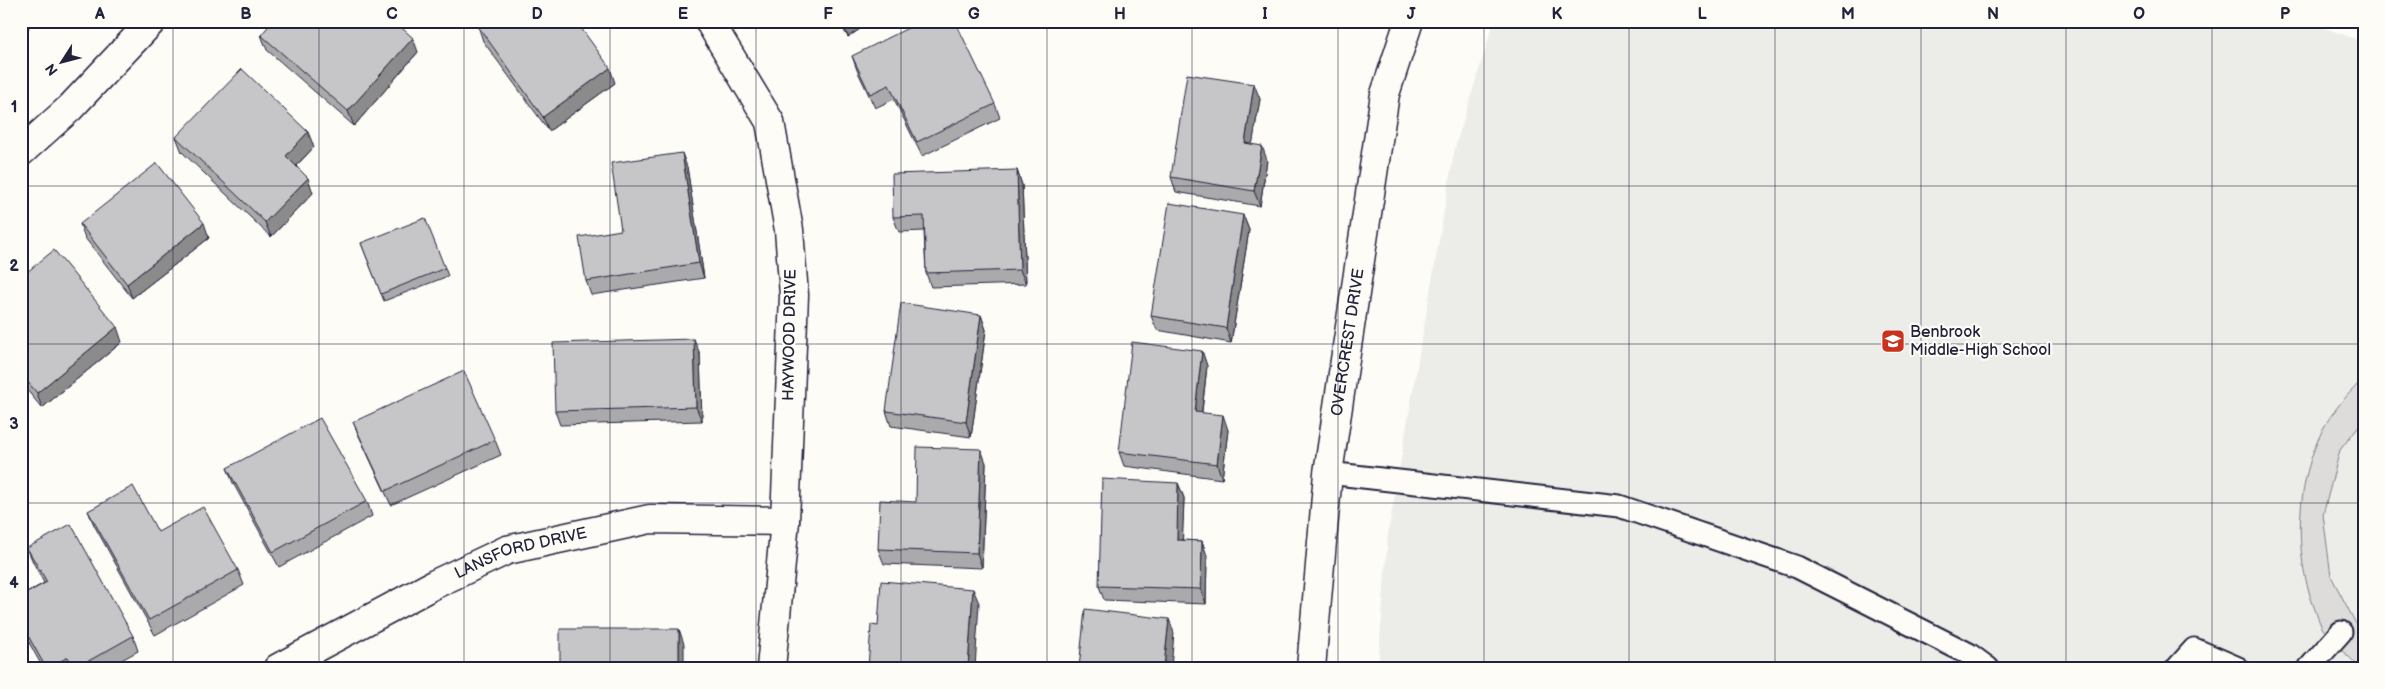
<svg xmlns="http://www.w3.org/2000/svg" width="2385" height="689" viewBox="0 0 2385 689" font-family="'Balsamiq Sans',sans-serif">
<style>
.built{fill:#ecece9}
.green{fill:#dddcdb;stroke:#807f8b}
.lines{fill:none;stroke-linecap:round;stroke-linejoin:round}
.lane-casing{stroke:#22223b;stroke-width:25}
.street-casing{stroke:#22223b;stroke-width:31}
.lane{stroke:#fdfcf7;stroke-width:21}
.street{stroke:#fdfcf7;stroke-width:28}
.wall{fill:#aaaaac;stroke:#22223b}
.shaded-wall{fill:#8b8b8c;stroke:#22223b}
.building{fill:#c6c6c8;stroke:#22223b}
.grid{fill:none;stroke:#22223b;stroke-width:1;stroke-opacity:0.55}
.labels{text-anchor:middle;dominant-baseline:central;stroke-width:4.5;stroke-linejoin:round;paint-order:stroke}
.poi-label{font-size:16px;fill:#22223b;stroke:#fdfcf7;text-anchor:start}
.street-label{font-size:16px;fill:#22223b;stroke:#fdfcf7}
.neatline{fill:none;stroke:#22223b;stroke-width:2}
.grid-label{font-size:16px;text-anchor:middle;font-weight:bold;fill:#22223b}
</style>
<rect width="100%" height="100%" fill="#fdfcf7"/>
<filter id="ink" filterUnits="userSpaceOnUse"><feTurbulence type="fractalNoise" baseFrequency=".02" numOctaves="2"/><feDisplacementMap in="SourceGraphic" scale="10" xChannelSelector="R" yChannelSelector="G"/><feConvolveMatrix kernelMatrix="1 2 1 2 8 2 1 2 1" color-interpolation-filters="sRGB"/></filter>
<g filter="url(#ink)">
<!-- built -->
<path class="built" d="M 1494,21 L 2305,21 L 2364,42 L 2364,668 L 1378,668 L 1388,534 L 1455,148 Z"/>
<!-- green -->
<path class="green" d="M 2364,378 L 2364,419 L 2340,450 L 2323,515 L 2331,576 L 2364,639 L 2364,668 L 2360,668 C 2348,655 2332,643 2323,629 C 2319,623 2317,614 2314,607 C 2293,551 2296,483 2323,429 C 2333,410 2349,393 2364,378 Z"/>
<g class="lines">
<!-- lane casing -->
<g class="lane-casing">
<path id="lane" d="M 1328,473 L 1619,506 L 1797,567 L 1969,654 L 1988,668
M 2177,668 L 2194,649 L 2238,668
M 2309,668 L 2341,632"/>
</g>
<!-- street casing -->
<g class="street-casing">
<g id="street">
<path d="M 709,21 L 770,122 L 789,230 L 794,295 L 785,521 L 771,668"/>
<path d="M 21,152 L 70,108 L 152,21"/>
<path id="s1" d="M 278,668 L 435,584 L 507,550 L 650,519 L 785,521"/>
<path id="s2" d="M 1311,668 L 1328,473 L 1385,94 L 1409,21"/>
</g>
</g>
<!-- lane -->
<use href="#lane" class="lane"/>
<!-- street -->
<use href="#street" class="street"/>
</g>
<!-- wall -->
<path class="wall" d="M 838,21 L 872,21 L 848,37 Z
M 478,26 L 615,83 L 549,131 L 483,41 Z
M 261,35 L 418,52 L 354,126 L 267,50 Z
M 852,56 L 995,104 L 1000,118 L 922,156 L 894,99 L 875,108 L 857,70 Z
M 1260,99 L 1252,144 L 1267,160 L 1260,206 L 1176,192 L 1171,177 Z
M 176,137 L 314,147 L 296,166 L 313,193 L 271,237 L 182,152 Z
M 687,167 L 704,278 L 591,295 L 586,281 L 621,230 Z
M 1017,170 L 1022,185 L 1026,284 L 931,287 L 926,273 L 924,231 L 899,232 L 893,217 Z
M 1243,215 L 1249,230 L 1231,343 L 1157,330 L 1151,316 Z
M 80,224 L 209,238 L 132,298 L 85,238 Z
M 361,243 L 445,268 L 448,276 L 384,301 Z
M 21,277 L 122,342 L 42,408 L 21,383 Z
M 981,315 L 986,330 L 971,437 L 891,426 L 886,411 Z
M 1202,351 L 1207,366 L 1202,412 L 1228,430 L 1222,479 L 1124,466 L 1119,452 Z
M 700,354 L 702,421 L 560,425 L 555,411 Z
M 353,422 L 495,440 L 501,455 L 391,505 L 359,436 Z
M 986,463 L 982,568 L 884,564 L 878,549 L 916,502 Z
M 227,468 L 367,501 L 372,516 L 279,567 L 233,483 Z
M 1178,483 L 1184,498 L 1182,540 L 1202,541 L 1207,556 L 1206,604 L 1104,600 L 1099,586 Z
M 88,511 L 238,570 L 244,585 L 155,635 L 94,525 Z
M 27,548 L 133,636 L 138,651 L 107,668 L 43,668 L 21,628 L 21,596 L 44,583 L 33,562 Z"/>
<!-- shaded-wall -->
<path class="shaded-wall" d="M 21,21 L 27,21 L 29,28 L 21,36 Z
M 845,21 L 872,21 L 848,37 L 843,23 Z
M 413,38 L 418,52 L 354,126 L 348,111 Z
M 610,68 L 615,83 L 549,131 L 543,117 Z
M 1254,84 L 1260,99 L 1250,158 L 1245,143 Z
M 308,132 L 314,147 L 291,171 L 286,156 Z
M 1262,146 L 1267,160 L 1260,206 L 1254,191 Z
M 682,153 L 687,167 L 704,278 L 699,263 Z
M 1017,170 L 1022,185 L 1026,284 L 1020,270 Z
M 308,178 L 313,193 L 271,237 L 265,222 Z
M 1243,215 L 1249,230 L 1231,343 L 1226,328 Z
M 204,223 L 209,238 L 132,298 L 127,284 Z
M 981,315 L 986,330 L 971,437 L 966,422 Z
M 117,327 L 122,342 L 42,408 L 37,393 Z
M 694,339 L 700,354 L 702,421 L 696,407 Z
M 1202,351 L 1207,366 L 1200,426 L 1195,412 Z
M 1223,415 L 1228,430 L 1222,479 L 1217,464 Z
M 981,449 L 986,463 L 982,568 L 977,553 Z
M 1178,483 L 1184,498 L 1182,555 L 1177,540 Z
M 1202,541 L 1207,556 L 1206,604 L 1201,589 Z
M 973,589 L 979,603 L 975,668 L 968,668 Z
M 1169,619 L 1174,633 L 1171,668 L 1164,666 Z
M 679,629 L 684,644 L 684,668 L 679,668 Z"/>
<!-- building -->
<path class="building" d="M 273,21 L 394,21 L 413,38 L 348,111 L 261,35 Z
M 484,21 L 576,21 L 610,68 L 543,117 L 478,26 Z
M 922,21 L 955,21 L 995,104 L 917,142 L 889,85 L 870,94 L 852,56 Z
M 242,69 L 308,132 L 286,156 L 308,178 L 265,222 L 176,137 Z
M 1187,74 L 1254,84 L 1245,143 L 1262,146 L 1254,191 L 1171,177 Z
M 682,153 L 699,263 L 586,281 L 579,237 L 621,230 L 611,163 Z
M 157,163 L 204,223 L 127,284 L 80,224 Z
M 1017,170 L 1020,270 L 926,273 L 924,216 L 893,217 L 892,174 Z
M 1169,203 L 1243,215 L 1226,328 L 1151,316 Z
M 425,218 L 445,268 L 381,294 L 361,243 Z
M 54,250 L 117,327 L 37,393 L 21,374 L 21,277 Z
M 901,303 L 981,315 L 966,422 L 886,411 Z
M 694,339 L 696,407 L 555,411 L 553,343 Z
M 1132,342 L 1202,351 L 1195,412 L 1223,415 L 1217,464 L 1119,452 Z
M 464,371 L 495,440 L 385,491 L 353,422 Z
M 320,418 L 367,501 L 273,552 L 227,468 Z
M 917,447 L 981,449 L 977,553 L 878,549 L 880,500 L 916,502 Z
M 1102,479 L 1178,483 L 1177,540 L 1202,541 L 1201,589 L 1099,586 Z
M 133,486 L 158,532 L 203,507 L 238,570 L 149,620 L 88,511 Z
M 71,524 L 133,636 L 76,668 L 74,668 L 68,657 L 48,668 L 46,668 L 21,623 L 21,596 L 47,582 L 27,548 Z
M 881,581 L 973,589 L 968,668 L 868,668 L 871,625 L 878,626 Z
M 1085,609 L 1169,619 L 1164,666 L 1183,668 L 1079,668 Z
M 560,629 L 679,629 L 679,668 L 560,668 Z"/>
</g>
<!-- grid -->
<path class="grid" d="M 173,21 L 173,668M 319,21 L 319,668M 464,21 L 464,668M 610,21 L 610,668M 756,21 L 756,668M 901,21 L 901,668M 1047,21 L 1047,668M 1192,21 L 1192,668M 1338,21 L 1338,668M 1484,21 L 1484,668M 1629,21 L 1629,668M 1775,21 L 1775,668M 1921,21 L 1921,668M 2066,21 L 2066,668M 2212,21 L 2212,668M 21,186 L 2364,186M 21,344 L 2364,344M 21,503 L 2364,503"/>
<!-- icons -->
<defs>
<g id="school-square" transform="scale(1.25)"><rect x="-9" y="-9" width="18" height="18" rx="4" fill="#c8321e" stroke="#fdfcf7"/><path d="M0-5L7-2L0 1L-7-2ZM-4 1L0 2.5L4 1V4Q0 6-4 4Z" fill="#fff"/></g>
</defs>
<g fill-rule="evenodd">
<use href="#school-square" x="1893" y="341"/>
</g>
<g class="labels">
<!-- poi labels -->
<g class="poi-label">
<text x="1910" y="332">Benbrook<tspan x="1910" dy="18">Middle-High School</tspan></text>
</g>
<!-- street labels -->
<g class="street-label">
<text transform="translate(790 335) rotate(-89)">HAYWOOD DRIVE</text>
<text stroke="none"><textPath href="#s2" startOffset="328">OVERCREST DRIVE</textPath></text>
<text stroke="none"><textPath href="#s1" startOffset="270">LANSFORD DRIVE</textPath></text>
</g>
</g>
<!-- margin -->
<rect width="2385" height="689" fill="none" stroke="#fdfcf7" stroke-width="55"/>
<!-- north arrow -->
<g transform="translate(62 62) rotate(234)" stroke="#fdfcf7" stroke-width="4" paint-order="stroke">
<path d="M0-4L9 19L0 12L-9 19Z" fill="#22223b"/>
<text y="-8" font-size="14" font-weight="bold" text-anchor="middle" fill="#22223b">N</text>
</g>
<rect x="28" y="28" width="2330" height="634" class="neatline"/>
<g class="grid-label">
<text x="100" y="19">A</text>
<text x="246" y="19">B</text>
<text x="392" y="19">C</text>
<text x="537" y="19">D</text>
<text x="683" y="19">E</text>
<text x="828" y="19">F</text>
<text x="974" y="19">G</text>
<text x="1120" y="19">H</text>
<text x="1265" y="19">I</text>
<text x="1411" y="19">J</text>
<text x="1557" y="19">K</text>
<text x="1702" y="19">L</text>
<text x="1848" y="19">M</text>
<text x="1993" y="19">N</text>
<text x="2139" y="19">O</text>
<text x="2285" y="19">P</text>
<text x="14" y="112">1</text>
<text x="14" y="271">2</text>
<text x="14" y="429">3</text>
<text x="14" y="588">4</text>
</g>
</svg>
